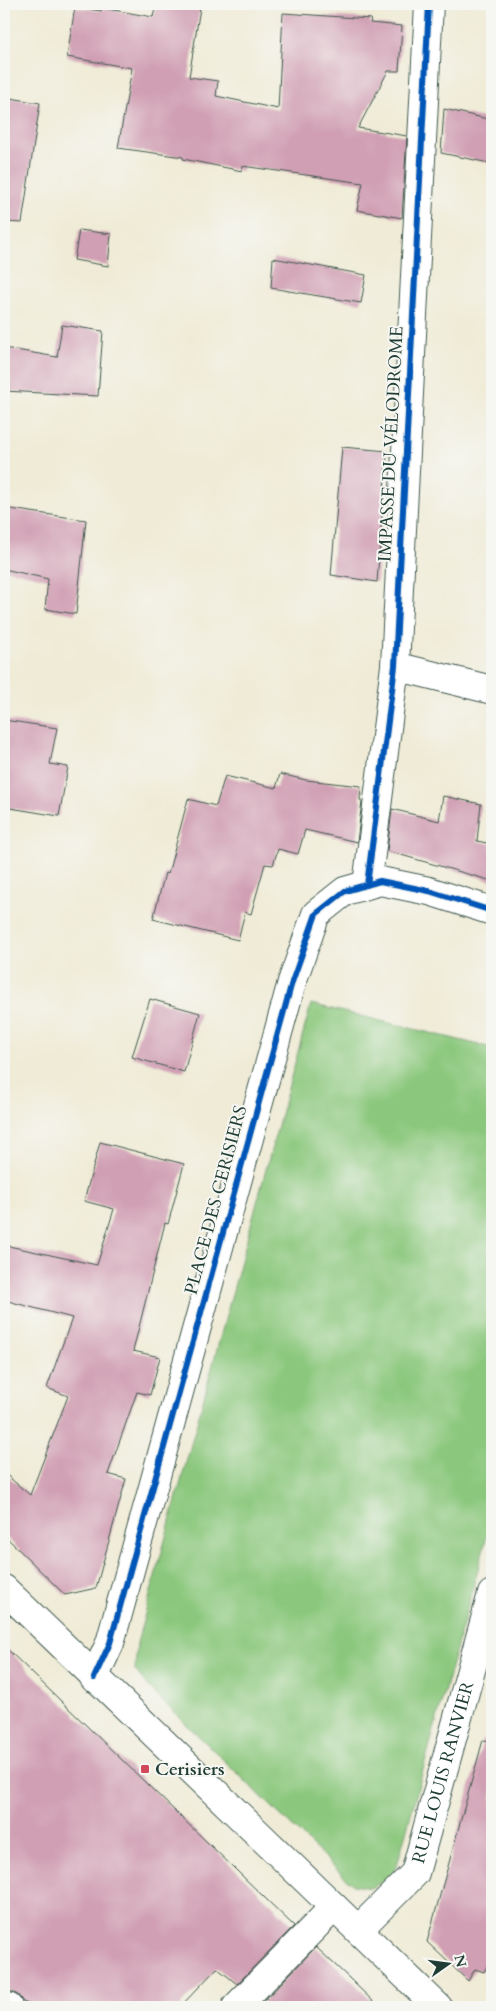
<svg xmlns="http://www.w3.org/2000/svg" width="496" height="2011" viewBox="0 0 496 2011" font-family="Cardo,serif">
<style>
.green{fill:#8bc87d;stroke:#558258}
.building{fill:#d09fb3}
.lines{fill:none;stroke-linecap:round;stroke-linejoin:round}
.street-casing{stroke:#3e574c;stroke-width:30}
.primary-casing{stroke:#3e574c;stroke-width:30}
.street{stroke:#fff;stroke-width:28}
.primary{stroke:#fff;stroke-width:28}
.cycleway-casing{stroke:#f6f6f2;stroke-width:9}
.cycleway{stroke:#0057b8;stroke-width:6}
.poi-dot{fill:#d1495b;stroke:#f6f6f2;stroke-width:2}
.labels{text-anchor:middle;dominant-baseline:central;stroke-width:4;stroke-linejoin:round;paint-order:stroke}
.street-label{font-size:18px;fill:#1f3d34;stroke:#f6f6f2}
.poi-label{font-size:18px;font-weight:bold;fill:#1f3d34;stroke:#f6f6f2;text-anchor:start}
</style>
<rect width="100%" height="100%" fill="#f6f6f2"/>
<filter id="ink" filterUnits="userSpaceOnUse"><feTurbulence type="fractalNoise" baseFrequency=".02" numOctaves="2"/><feDisplacementMap in="SourceGraphic" scale="10" xChannelSelector="R" yChannelSelector="G"/><feConvolveMatrix kernelMatrix="1 2 1 2 8 2 1 2 1" color-interpolation-filters="sRGB"/></filter>
<filter id="wash" filterUnits="userSpaceOnUse"><feTurbulence type="fractalNoise" baseFrequency=".0096" numOctaves="4" result="noise"/><feDisplacementMap in="SourceGraphic" scale="20" xChannelSelector="R" yChannelSelector="G"/><feGaussianBlur stdDeviation="1.12" result="paint"/><feColorMatrix in="noise" values="0 0 0 0 0 0 0 0 0 0 0 0 0 0 0 0 0 1.4 0 .05"/><feComposite in="paint" operator="in"/></filter>
<g filter="url(#wash)">
<rect width="100%" height="100%" fill="#efebd6"/>
<!-- green -->
<path class="green" d="M 311,1004 L 492,1048 L 492,1518 L 394,1876 L 370,1888 L 353,1885 L 149,1688 L 135,1670 L 137,1643 Z"/>
<g id="blocks">
<!-- building -->
<path class="building" d="M 156,4 L 200,8 L 189,77 L 218,81 L 216,96 L 278,109 L 283,13 L 371,19 L 370,23 L 402,26 L 399,71 L 388,71 L 358,128 L 407,136 L 402,218 L 357,210 L 363,183 L 242,166 L 242,171 L 183,159 L 183,157 L 118,148 L 132,68 L 67,57 L 75,7 L 101,11 L 102,8 L 153,17 Z
M 4,97 L 40,103 L 22,223 L 4,222 Z
M 444,109 L 492,120 L 492,144 L 489,163 L 441,153 Z
M 79,230 L 111,234 L 108,266 L 74,260 Z
M 273,258 L 366,275 L 361,303 L 271,288 Z
M 62,325 L 103,331 L 98,396 L 4,391 L 4,348 L 57,357 Z
M 342,447 L 387,451 L 377,582 L 331,575 Z
M 4,508 L 86,520 L 76,614 L 45,609 L 48,579 L 4,569 Z
M 4,720 L 57,728 L 50,764 L 68,767 L 59,816 L 4,807 Z
M 280,774 L 306,780 L 361,786 L 360,800 L 362,801 L 357,842 L 305,830 L 298,854 L 278,849 L 273,865 L 265,864 L 251,914 L 245,912 L 238,940 L 153,919 L 165,873 L 168,874 L 188,799 L 216,806 L 225,776 L 276,788 Z
M 443,796 L 481,804 L 477,841 L 492,844 L 492,881 L 387,851 L 392,809 L 439,821 Z
M 150,999 L 200,1013 L 184,1072 L 132,1057 Z
M 100,1142 L 184,1164 L 168,1224 L 165,1223 L 133,1351 L 160,1357 L 150,1395 L 137,1392 L 108,1474 L 126,1479 L 96,1588 L 65,1595 L 4,1535 L 4,1473 L 30,1495 L 68,1396 L 47,1388 L 72,1318 L 4,1300 L 4,1245 L 97,1265 L 114,1209 L 84,1201 Z
M 4,1646 L 294,1926 L 237,1984 L 217,1968 L 180,2007 L 36,2007 L 23,2002 L 18,1995 L 12,1992 L 4,1991 Z
M 483,1740 L 492,1741 L 492,1956 L 484,1972 L 475,1969 L 468,1981 L 427,1942 Z
M 316,1947 L 349,1978 L 379,2007 L 266,2007 L 261,2004 Z"/>
</g>
</g>
<g filter="url(#ink)">
<use href="#blocks" fill-opacity="0" stroke="#3e574c" stroke-width="1"/>
<g class="lines">
<!-- street casing -->
<g class="street-casing">
<g id="street">
<path d="M 395,666 L 492,690"/>
<path d="M 367,885 L 395,666 L 429,4"/>
<path d="M 94,1678 L 110,1643 L 292,982 L 316,914 L 345,891 L 380,881 L 429,891 L 492,911"/>
<path id="s1" d="M 358,1930 L 415,1873 L 492,1594"/>
<path d="M 4,2006 L 8,2007"/>
<path d="M 236,2007 L 334,1907"/>
</g>
</g>
<!-- primary casing -->
<g class="primary-casing">
<path id="primary" d="M 4,1589 L 438,2007"/>
</g>
<!-- street -->
<use href="#street" class="street"/>
<!-- primary -->
<use href="#primary" class="primary"/>
<!-- cycleway casing -->
<g class="cycleway-casing">
<path id="cycleway" d="M 367,885 L 395,666 L 429,4
M 94,1678 L 110,1643 L 292,982 L 316,914 L 345,891 L 380,881 L 429,891 L 492,911"/>
</g>
<!-- cycleway -->
<use href="#cycleway" class="cycleway"/>
</g>
</g>
<!-- markers -->
<rect class="poi-dot" x="140" y="1764" width="10" height="10" rx="2.5"/>
<g class="labels">
<!-- street labels -->
<g class="street-label">
<text transform="translate(391 444) rotate(-87)">IMPASSE DU VÉLODROME</text>
<text transform="translate(216 1200) rotate(-75)">PLACE DES CERISIERS</text>
<text stroke="none"><textPath href="#s1" startOffset="185">RUE LOUIS RANVIER</textPath></text>
</g>
<!-- poi labels -->
<g class="poi-label">
<text x="155" y="1769">Cerisiers</text>
</g>
</g>
<!-- margin -->
<rect width="496" height="2011" fill="none" stroke="#f6f6f2" stroke-width="20"/>
<!-- north arrow -->
<g transform="translate(448 1964) rotate(76)" stroke="#f6f6f2" stroke-width="4" paint-order="stroke">
<path d="M0-4L9 19L0 12L-9 19Z" fill="#1f3d34"/>
<text y="-8" font-size="14" font-weight="bold" text-anchor="middle" fill="#1f3d34">N</text>
</g>
</svg>
